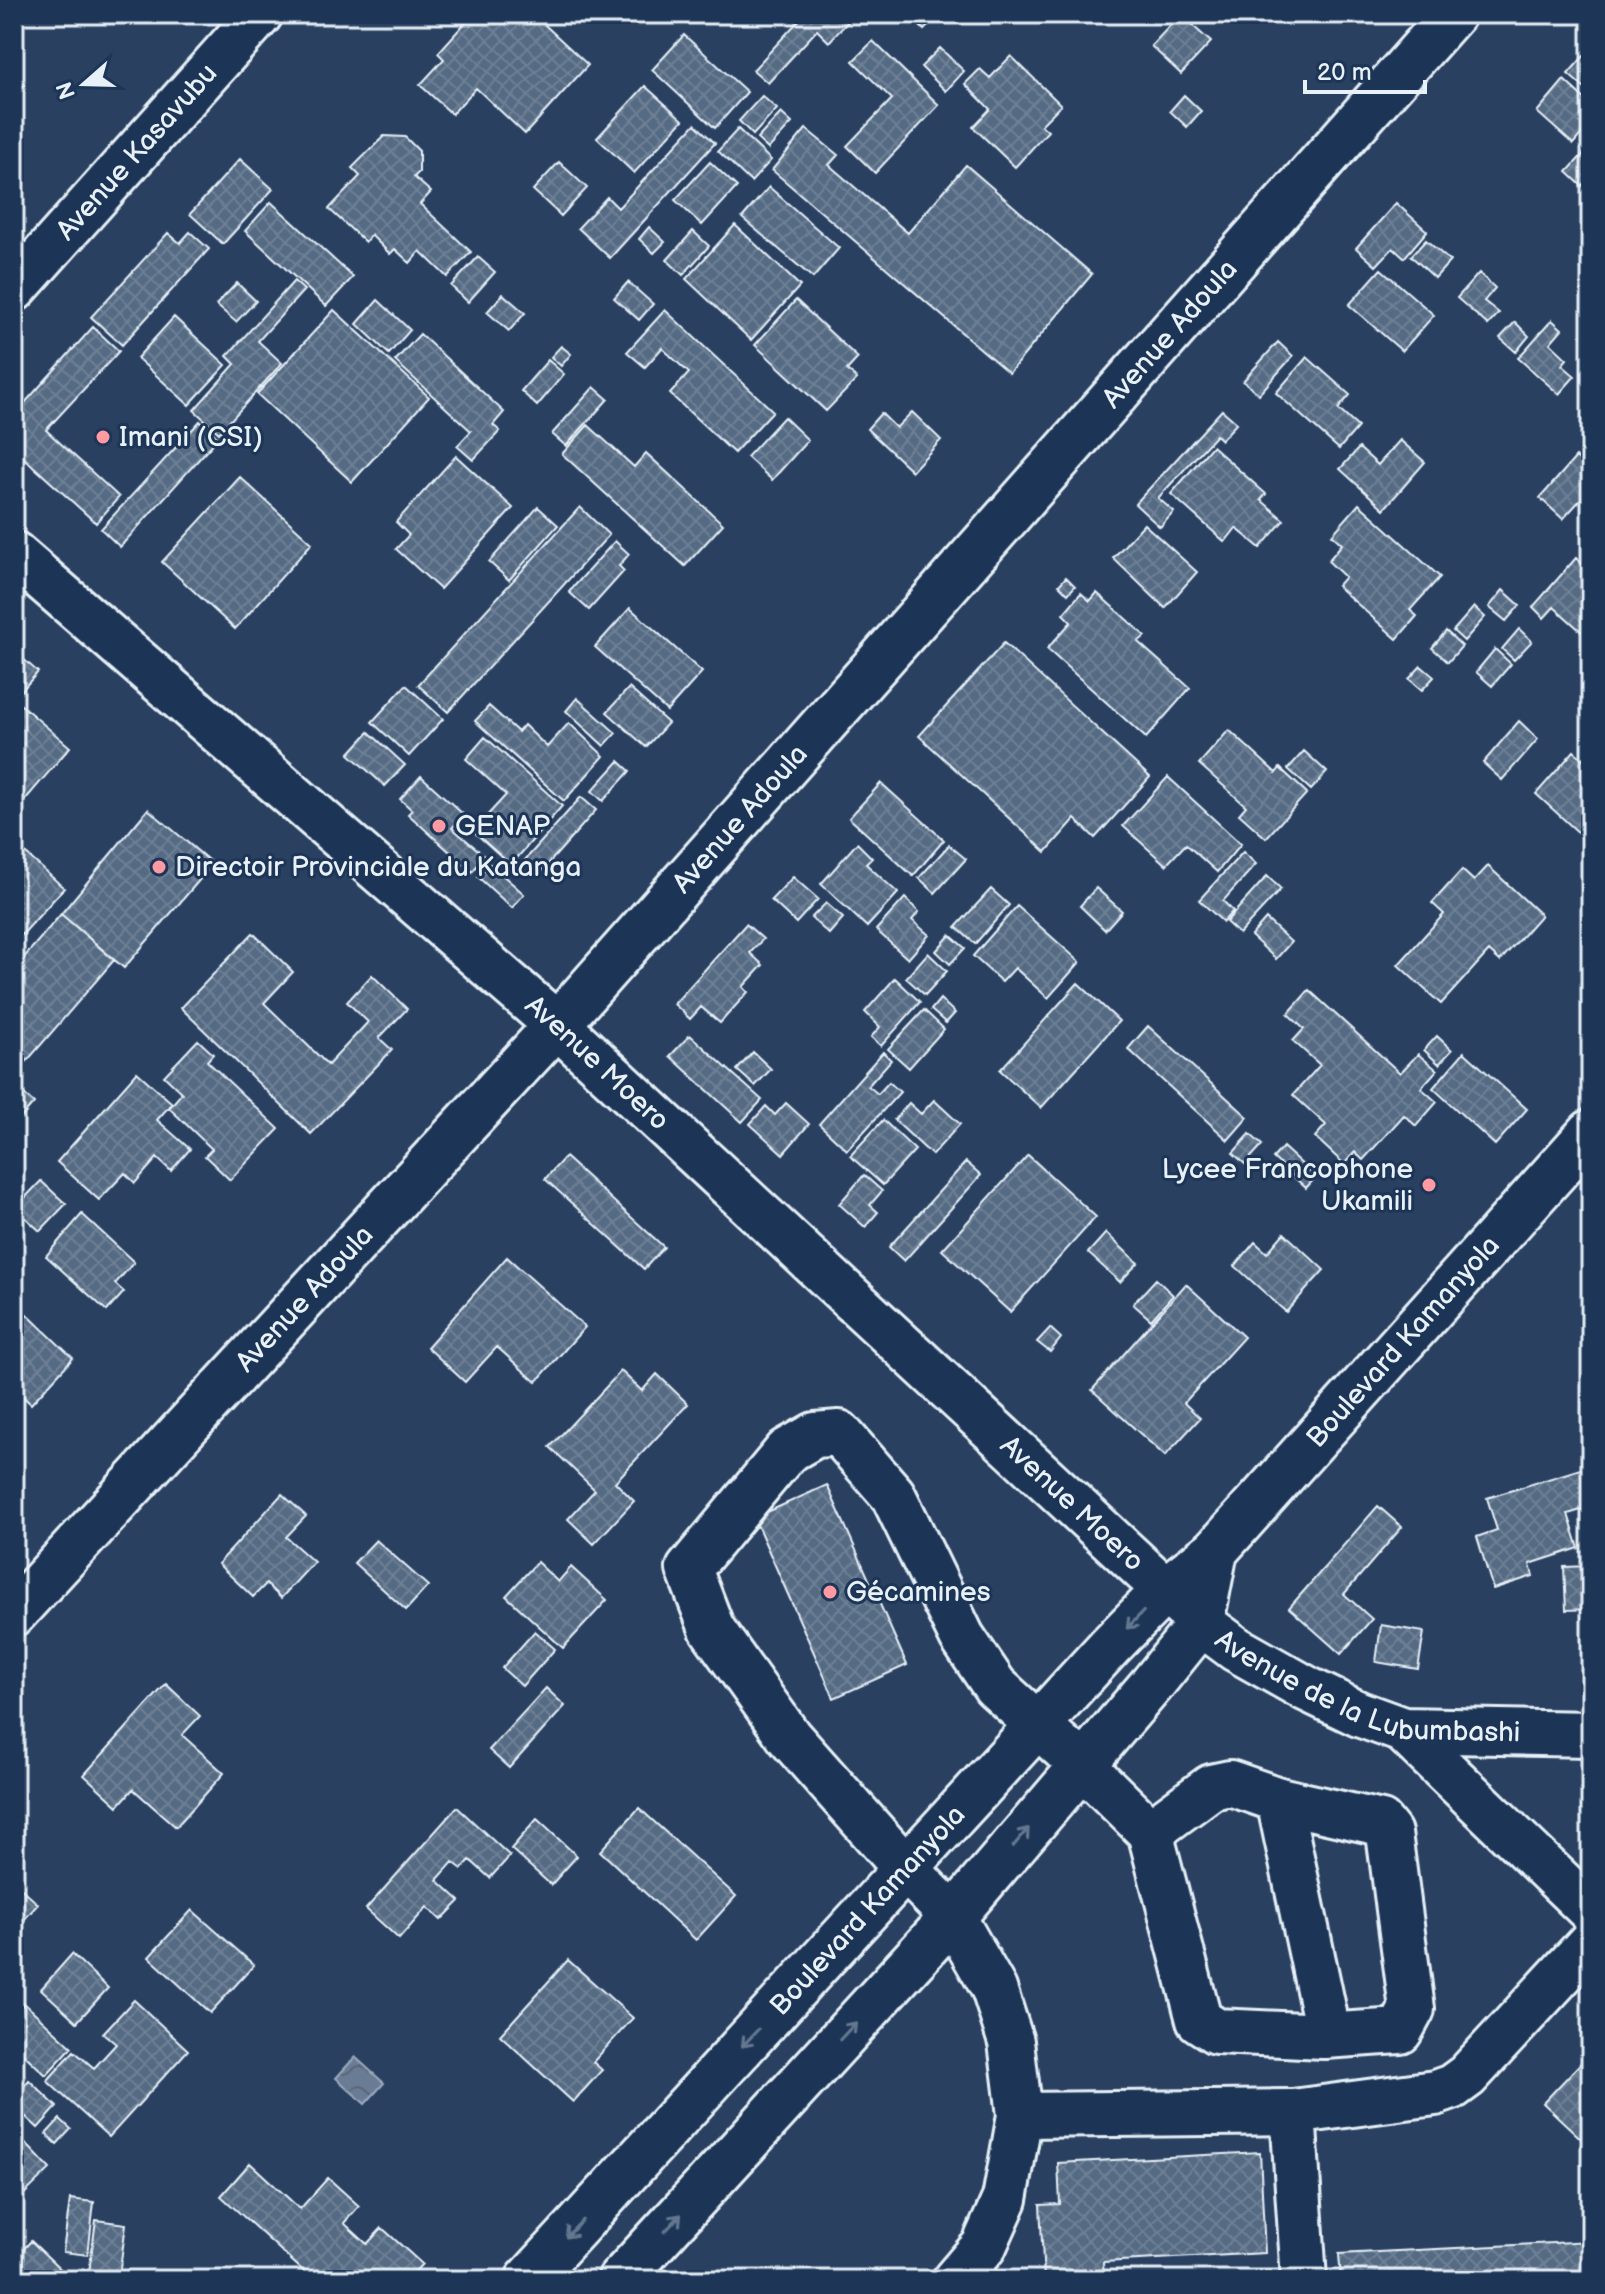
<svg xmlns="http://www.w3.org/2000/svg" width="1605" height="2294" viewBox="0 0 1605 2294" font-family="'Balsamiq Sans',sans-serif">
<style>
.water{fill:url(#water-waves);stroke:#9dabbd;stroke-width:2}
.building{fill:url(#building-cross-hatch);stroke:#e8f1f8;stroke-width:2}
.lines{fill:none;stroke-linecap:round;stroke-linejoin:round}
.minor-casing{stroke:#e8f1f8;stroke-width:50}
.major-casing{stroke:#e8f1f8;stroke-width:50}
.minor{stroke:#1d3557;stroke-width:44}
.major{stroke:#1d3557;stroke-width:44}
.oneway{stroke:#64778f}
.poi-dot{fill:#ff9aa2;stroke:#1d3557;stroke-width:3}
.labels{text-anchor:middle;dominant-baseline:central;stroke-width:6;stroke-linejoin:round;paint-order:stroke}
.street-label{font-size:28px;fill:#e8f1f8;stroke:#1d3557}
.poi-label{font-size:28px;fill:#e8f1f8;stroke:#1d3557;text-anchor:start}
</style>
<defs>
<pattern id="water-waves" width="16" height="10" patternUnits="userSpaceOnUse" patternTransform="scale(2)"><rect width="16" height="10" fill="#6b7c95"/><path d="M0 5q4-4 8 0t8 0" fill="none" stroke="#5a6573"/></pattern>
<pattern id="building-cross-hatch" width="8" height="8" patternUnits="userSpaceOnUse" patternTransform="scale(2)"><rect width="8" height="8" fill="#556a83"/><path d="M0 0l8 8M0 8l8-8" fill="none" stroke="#6d8095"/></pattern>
</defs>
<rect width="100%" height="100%" fill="#294061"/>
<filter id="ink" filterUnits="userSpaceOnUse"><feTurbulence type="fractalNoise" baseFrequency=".0125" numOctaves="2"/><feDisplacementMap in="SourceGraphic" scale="16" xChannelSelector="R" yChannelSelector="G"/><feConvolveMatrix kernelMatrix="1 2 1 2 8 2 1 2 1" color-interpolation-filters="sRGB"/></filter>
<g filter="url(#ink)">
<!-- water -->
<path class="water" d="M 355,2057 L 384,2083 L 365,2104 L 336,2078 Z"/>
<!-- building -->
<path class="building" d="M 473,14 L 533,14 L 588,65 L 525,134 L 476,88 L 452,114 L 420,85 L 444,59 L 438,53 Z
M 799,14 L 855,14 L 829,42 L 817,30 L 768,83 L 753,70 L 802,17 Z
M 908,14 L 936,14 L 938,16 L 924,30 Z
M 1192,14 L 1198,20 L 1193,26 L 1211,42 L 1181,74 L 1151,46 L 1181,14 Z
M 684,35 L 747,92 L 715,128 L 652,70 Z
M 873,41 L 939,105 L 875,173 L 847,146 L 892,99 L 853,61 Z
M 940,48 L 964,71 L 946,91 L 921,67 Z
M 1591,48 L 1591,94 L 1568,74 Z
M 1011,56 L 1061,105 L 1041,125 L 1048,131 L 1015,167 L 973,127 L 990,109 L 965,84 L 980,69 L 990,78 Z
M 1564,80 L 1591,105 L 1591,123 L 1573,144 L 1537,112 Z
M 645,86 L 683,120 L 634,173 L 597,138 Z
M 1184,95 L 1201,111 L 1187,127 L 1170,111 Z
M 762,96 L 777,109 L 753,135 L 739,121 Z
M 781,113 L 792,123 L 768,149 L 757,139 Z
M 695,124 L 715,143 L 610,258 L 578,228 L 607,197 L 618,208 Z
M 738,129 L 771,160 L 751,182 L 718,151 Z
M 806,129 L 838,155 L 829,165 L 908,233 L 966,165 L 1092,274 L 1009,373 L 772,170 Z
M 384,136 L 405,137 L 419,151 L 419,172 L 414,177 L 431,192 L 420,204 L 471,252 L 447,277 L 420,251 L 410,263 L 395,249 L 390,254 L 371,235 L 365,242 L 329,209 L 360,176 L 352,168 Z
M 1586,151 L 1591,156 L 1591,176 L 1582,186 L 1567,172 Z
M 240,159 L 273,189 L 223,244 L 190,214 Z
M 559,162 L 587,188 L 561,216 L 533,190 Z
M 710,162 L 737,187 L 702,225 L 675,200 Z
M 769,187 L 839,248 L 813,278 L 742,218 Z
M 271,202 L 353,277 L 326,306 L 245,231 Z
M 1396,203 L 1427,231 L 1404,258 L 1393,248 L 1376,266 L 1356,248 Z
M 735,225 L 800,286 L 751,340 L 686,279 Z
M 649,227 L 665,242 L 654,253 L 639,239 Z
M 693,231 L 709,246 L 683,275 L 667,260 Z
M 190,232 L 209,249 L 122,345 L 91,317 L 168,233 L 180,243 Z
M 1426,240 L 1450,261 L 1435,278 L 1411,256 Z
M 478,257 L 495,272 L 468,302 L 451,286 Z
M 1381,269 L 1434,315 L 1402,351 L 1349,305 Z
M 1479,273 L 1495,288 L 1484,301 L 1499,313 L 1488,325 L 1457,298 Z
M 294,281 L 304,290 L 258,341 L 282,363 L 219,433 L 194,410 L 235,364 L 227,356 Z
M 628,282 L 653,304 L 639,320 L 614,298 Z
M 237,283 L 256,301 L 236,322 L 216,305 Z
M 503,294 L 525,313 L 509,331 L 487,312 Z
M 378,300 L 410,330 L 389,354 L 357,324 Z
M 796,300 L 858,358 L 847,370 L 857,379 L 826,411 L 755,345 Z
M 334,310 L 429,397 L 352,482 L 257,394 Z
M 665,310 L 773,411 L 734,453 L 670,394 L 689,373 L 662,348 L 645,367 L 627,352 Z
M 174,317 L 226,365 L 189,405 L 137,358 Z
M 1552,320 L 1562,329 L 1550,343 L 1567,359 L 1562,365 L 1575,376 L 1559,394 L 1518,358 Z
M 1515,322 L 1529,336 L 1516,352 L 1500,338 Z
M 93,327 L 119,351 L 46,430 L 119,497 L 96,523 L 14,449 L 14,415 Z
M 420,334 L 504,412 L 493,425 L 500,431 L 473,460 L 457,446 L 471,431 L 395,361 Z
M 1278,342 L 1293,356 L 1259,394 L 1243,381 Z
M 561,346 L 571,354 L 561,366 L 551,357 Z
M 1307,357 L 1350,395 L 1338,409 L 1358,427 L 1339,449 L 1276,393 Z
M 548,360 L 564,374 L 537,406 L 521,391 Z
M 594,387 L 608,399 L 566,446 L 552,434 Z
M 1222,410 L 1237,423 L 1221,440 L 1216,435 L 1158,498 L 1174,512 L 1160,527 L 1135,504 Z
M 912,412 L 941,440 L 912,471 L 867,429 L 881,413 L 896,428 Z
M 784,417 L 808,440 L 772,480 L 747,457 Z
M 200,421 L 218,438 L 120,547 L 101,529 Z
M 588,425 L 634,467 L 646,453 L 723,524 L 685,566 L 562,454 Z
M 1400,440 L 1425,462 L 1384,509 L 1340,469 L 1359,448 L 1378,465 Z
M 1212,446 L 1266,494 L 1261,500 L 1284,520 L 1260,548 L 1236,528 L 1225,542 L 1171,494 Z
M 456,456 L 513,508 L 440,589 L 396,549 L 409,535 L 396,522 Z
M 1576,457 L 1591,471 L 1591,505 L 1583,497 L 1563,519 L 1540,498 Z
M 240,477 L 312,543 L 235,629 L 162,562 Z
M 1359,504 L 1440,577 L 1410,610 L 1417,616 L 1397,639 L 1337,586 L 1345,577 L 1328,561 L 1342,544 L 1332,535 Z
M 538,507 L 558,525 L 509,580 L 489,562 Z
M 580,507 L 609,535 L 448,712 L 418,685 Z
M 1144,524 L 1197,572 L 1165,608 L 1113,558 Z
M 615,541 L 629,554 L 619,566 L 624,571 L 589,610 L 569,592 Z
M 1576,558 L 1591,571 L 1591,621 L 1582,632 L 1554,607 L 1544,618 L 1533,607 Z
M 1066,577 L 1075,586 L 1068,594 L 1059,585 Z
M 1503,590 L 1520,605 L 1506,621 L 1489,607 Z
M 1081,593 L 1090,601 L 1097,593 L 1145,636 L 1138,642 L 1190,688 L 1146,738 L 1047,649 L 1071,622 L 1063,614 Z
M 1474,607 L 1485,617 L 1464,641 L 1453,631 Z
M 630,608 L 702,672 L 667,711 L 595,647 Z
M 1519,629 L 1532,641 L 1514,660 L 1502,649 Z
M 1446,631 L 1462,646 L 1448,662 L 1432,648 Z
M 1004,643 L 1150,777 L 1095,838 L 1075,819 L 1046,852 L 919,736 Z
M 1495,649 L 1511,664 L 1492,686 L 1476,672 Z
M 14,651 L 38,672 L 14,699 L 70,747 L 14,813 Z
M 1421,666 L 1434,677 L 1422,690 L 1409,679 Z
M 406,685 L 443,719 L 409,756 L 372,722 Z
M 629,688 L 668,723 L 646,747 L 607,712 Z
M 577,698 L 616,733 L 604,746 L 566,711 Z
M 489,706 L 518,732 L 524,725 L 547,747 L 569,723 L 604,756 L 564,801 L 475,721 Z
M 1519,721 L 1538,739 L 1502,780 L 1483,763 Z
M 1229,730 L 1276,773 L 1280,768 L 1307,793 L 1266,838 L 1239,814 L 1246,806 L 1199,764 Z
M 369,732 L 405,765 L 385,786 L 349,754 Z
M 485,737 L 562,806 L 511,865 L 473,831 L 506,795 L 466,759 Z
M 1304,751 L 1327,772 L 1311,790 L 1288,769 Z
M 1574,751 L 1591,766 L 1591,844 L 1536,794 Z
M 619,761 L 630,771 L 603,801 L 592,791 Z
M 421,776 L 464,815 L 452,828 L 485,856 L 472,872 L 408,814 L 412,810 L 400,799 Z
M 1168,777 L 1241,844 L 1217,872 L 1186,844 L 1166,865 L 1123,826 Z
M 881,783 L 944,840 L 913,876 L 849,818 Z
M 581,797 L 596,810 L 540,873 L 525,860 Z
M 148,809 L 213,864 L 124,968 L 61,914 Z
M 14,843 L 64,888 L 22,935 L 14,927 Z
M 857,843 L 872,858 L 866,864 L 898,893 L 867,927 L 821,884 Z
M 949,845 L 966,859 L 935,893 L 919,878 Z
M 1243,852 L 1256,864 L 1223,901 L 1233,911 L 1223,922 L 1199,900 Z
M 490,864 L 524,894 L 512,908 L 478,877 Z
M 1488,866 L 1541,915 L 1500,961 L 1489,951 L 1441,1004 L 1398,965 L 1444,914 L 1432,903 L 1462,870 L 1474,881 Z
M 1267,876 L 1281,889 L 1239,934 L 1226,922 Z
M 793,877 L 818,899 L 796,923 L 771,900 Z
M 1096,888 L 1122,911 L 1105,930 L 1080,906 Z
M 991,889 L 1009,905 L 975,944 L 956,927 Z
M 905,898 L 919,912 L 912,920 L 929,935 L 908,959 L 876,930 Z
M 826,903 L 843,918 L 829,934 L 811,918 Z
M 1017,906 L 1080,962 L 1048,998 L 1015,968 L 1002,982 L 973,956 Z
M 61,914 L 114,960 L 14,1076 L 14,969 Z
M 1266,919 L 1291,942 L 1276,959 L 1251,936 Z
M 746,924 L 763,939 L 750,953 L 763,965 L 743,987 L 748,992 L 720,1023 L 701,1007 L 690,1019 L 674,1004 Z
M 253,933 L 293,972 L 264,1003 L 328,1065 L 368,1022 L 347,1002 L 372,975 L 407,1009 L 379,1038 L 392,1050 L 311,1134 L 181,1008 Z
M 950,935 L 965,948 L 950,964 L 936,951 Z
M 928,953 L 947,971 L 925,995 L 906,978 Z
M 895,978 L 920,1002 L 881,1046 L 871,1037 L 880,1027 L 865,1012 Z
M 1078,983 L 1119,1021 L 1041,1108 L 1000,1070 Z
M 1309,990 L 1400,1073 L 1418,1054 L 1437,1070 L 1421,1088 L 1437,1102 L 1416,1126 L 1404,1115 L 1363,1160 L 1355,1152 L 1344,1164 L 1315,1137 L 1326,1125 L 1293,1095 L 1320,1065 L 1293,1041 L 1304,1029 L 1288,1014 Z
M 940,999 L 955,1013 L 946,1023 L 931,1010 Z
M 924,1010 L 944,1029 L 909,1068 L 888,1049 Z
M 1148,1026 L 1248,1117 L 1228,1140 L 1128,1049 Z
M 690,1035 L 762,1100 L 742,1122 L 670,1056 Z
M 1437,1036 L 1452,1050 L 1439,1064 L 1424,1050 Z
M 198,1040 L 213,1054 L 207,1061 L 279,1129 L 230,1180 L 205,1156 L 212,1149 L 169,1108 L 182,1093 L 164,1076 Z
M 753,1052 L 771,1069 L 755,1086 L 737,1070 Z
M 883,1052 L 891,1060 L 868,1086 L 878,1094 L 889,1082 L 900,1092 L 847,1150 L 819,1124 Z
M 1464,1052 L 1527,1109 L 1495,1145 L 1433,1088 Z
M 137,1072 L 172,1103 L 157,1120 L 190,1149 L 171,1171 L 157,1158 L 135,1183 L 125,1173 L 99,1200 L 57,1162 Z
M 14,1085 L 34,1103 L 14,1126 Z
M 934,1100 L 960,1124 L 932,1155 L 894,1120 L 909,1103 L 921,1114 Z
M 786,1103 L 809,1124 L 783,1154 L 750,1124 L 766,1106 L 775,1115 Z
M 883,1120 L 915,1150 L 883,1185 L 850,1156 Z
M 1250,1134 L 1262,1145 L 1245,1164 L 1233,1153 Z
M 1283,1147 L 1316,1177 L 1306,1188 L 1273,1158 Z
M 1028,1155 L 1096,1217 L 1010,1312 L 942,1250 Z
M 565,1157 L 664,1247 L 644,1269 L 545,1179 Z
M 966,1162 L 981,1175 L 904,1261 L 889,1247 Z
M 864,1175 L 882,1191 L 870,1205 L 878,1212 L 865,1227 L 839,1204 Z
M 41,1181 L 66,1204 L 40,1231 L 15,1208 Z
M 82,1214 L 134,1262 L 115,1284 L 124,1292 L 107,1311 L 46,1256 Z
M 1106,1233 L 1138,1263 L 1120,1282 L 1088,1253 Z
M 1284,1233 L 1324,1270 L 1286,1312 L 1235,1266 L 1255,1242 L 1267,1253 Z
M 507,1257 L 585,1327 L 536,1382 L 497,1347 L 465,1382 L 427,1347 Z
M 1156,1279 L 1173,1295 L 1151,1320 L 1133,1304 Z
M 1186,1284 L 1244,1337 L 1184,1403 L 1200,1418 L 1165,1456 L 1092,1390 Z
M 14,1302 L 73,1358 L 31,1404 L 14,1388 Z
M 1050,1328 L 1061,1338 L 1050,1352 L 1037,1342 Z
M 621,1371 L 642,1391 L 657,1374 L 688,1404 L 615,1482 L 634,1501 L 594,1544 L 568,1519 L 595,1490 L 550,1447 Z
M 1587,1467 L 1591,1480 L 1591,1507 L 1568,1514 L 1579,1548 L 1530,1564 L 1533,1576 L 1493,1589 L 1477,1537 L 1497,1530 L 1487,1498 Z
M 827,1485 L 907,1665 L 834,1698 L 754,1518 Z
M 282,1494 L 306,1516 L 286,1537 L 314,1562 L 281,1598 L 266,1584 L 253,1597 L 218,1564 Z
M 1378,1506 L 1402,1527 L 1344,1594 L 1372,1619 L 1341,1654 L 1289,1608 Z
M 376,1540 L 428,1586 L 406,1610 L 354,1563 Z
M 537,1562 L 558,1582 L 571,1567 L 607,1600 L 563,1648 L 506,1596 Z
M 1591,1566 L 1591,1609 L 1566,1610 L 1564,1567 Z
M 1381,1625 L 1424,1632 L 1418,1669 L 1376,1662 Z
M 535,1631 L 555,1649 L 522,1686 L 502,1668 Z
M 166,1684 L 200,1716 L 182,1735 L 224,1773 L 176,1827 L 133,1789 L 118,1806 L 84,1775 Z
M 546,1688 L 565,1706 L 509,1768 L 489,1750 Z
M 457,1807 L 510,1856 L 490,1878 L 470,1860 L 462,1869 L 453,1862 L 437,1880 L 460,1901 L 441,1920 L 427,1907 L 399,1939 L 366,1909 Z
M 639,1808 L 736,1896 L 696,1940 L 600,1851 Z
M 537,1819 L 577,1856 L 551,1885 L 511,1849 Z
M 14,1882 L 38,1904 L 14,1931 Z
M 192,1910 L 254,1965 L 210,2013 L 149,1957 Z
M 72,1954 L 108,1988 L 77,2022 L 41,1989 Z
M 568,1960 L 633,2018 L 593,2062 L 602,2070 L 573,2102 L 500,2035 Z
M 134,2000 L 188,2050 L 109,2137 L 47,2081 L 74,2051 L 94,2068 L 116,2044 L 103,2033 Z
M 24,2003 L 72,2047 L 46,2075 L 14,2045 L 14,2015 Z
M 1591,2052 L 1591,2148 L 1543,2103 Z
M 29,2080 L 57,2107 L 38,2128 L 14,2106 L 14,2097 Z
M 60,2119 L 71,2129 L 57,2144 L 46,2134 Z
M 14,2131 L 50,2169 L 14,2204 Z
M 1260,2152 L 1265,2253 L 1103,2262 L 1104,2280 L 1044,2280 L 1040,2205 L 1060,2204 L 1058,2163 Z
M 250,2163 L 300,2209 L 328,2178 L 359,2206 L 344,2223 L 367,2244 L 382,2228 L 422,2264 L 407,2280 L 313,2280 L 221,2196 Z
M 70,2199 L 94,2202 L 88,2255 L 63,2252 Z
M 96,2220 L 126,2224 L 119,2276 L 89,2272 Z
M 31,2241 L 72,2280 L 14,2280 L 14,2259 Z
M 1591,2241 L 1591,2280 L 1341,2280 L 1339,2254 Z"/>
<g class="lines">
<!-- minor casing -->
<g class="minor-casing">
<g id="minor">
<path id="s1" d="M 14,289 L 260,14"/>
<path id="s2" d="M 14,554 L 557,1025 L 1201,1623 L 1236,1649 L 1307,1689 L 1359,1714 L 1403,1730 L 1591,1734"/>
<path id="s3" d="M 14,1613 L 557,1025 L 1453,14"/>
<path d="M 1403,1730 L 1591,1911"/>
<path d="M 1279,1800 L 1324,2013 L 1324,2036"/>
<path d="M 1020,2115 L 1293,2112"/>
<path d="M 955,2280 L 984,2246 L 1005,2199 L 1020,2115 L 1011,2042 L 994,1989 L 953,1917 L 906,1869 L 789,1737 L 712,1629 L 689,1569 L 787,1451 L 815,1435 L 839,1433 L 893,1495 L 962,1637 L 995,1686 L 1082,1765 L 1150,1832 L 1199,2020 L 1216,2031 L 1324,2036 L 1400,2031 L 1412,2009 L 1389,1833 L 1381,1823 L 1279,1800 L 1230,1783 L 1211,1787 L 1150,1832"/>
<path d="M 1304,2280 L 1293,2112 L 1435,2093 L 1452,2087 L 1467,2076 L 1591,1942"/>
</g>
</g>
<!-- major casing -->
<g class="major-casing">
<g id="major">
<path id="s4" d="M 528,2280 L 1110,1646 L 1166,1589 L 1215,1551 L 1591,1132"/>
<path d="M 620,2280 L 953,1917 L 1153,1683 L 1201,1623 L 1215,1551"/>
</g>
</g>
<!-- minor -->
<use href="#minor" class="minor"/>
<!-- major -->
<use href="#major" class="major"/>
</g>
<!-- one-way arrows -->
<defs><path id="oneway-shaft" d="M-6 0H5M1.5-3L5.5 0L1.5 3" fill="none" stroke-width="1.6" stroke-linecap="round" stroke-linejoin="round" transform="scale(2)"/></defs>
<g class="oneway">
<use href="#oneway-shaft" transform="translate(1135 1620) rotate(134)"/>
<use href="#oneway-shaft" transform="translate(1021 1837) rotate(-50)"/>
<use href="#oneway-shaft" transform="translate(848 2031) rotate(-47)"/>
<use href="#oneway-shaft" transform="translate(750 2038) rotate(133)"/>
<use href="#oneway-shaft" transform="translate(673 2223) rotate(-47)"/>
<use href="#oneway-shaft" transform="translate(574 2229) rotate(133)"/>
</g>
</g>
<!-- markers -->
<g class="poi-dot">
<circle cx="103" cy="437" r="8"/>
<circle cx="439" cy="826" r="8"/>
<circle cx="159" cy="867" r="8"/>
<circle cx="1429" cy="1185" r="8"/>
<circle cx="830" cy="1592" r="8"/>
</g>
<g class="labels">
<!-- street labels -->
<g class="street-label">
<text stroke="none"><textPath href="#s1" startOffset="184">Avenue Kasavubu</textPath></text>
<text stroke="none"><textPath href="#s3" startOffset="1724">Avenue Adoula</textPath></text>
<text stroke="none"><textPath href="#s3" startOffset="1076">Avenue Adoula</textPath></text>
<text stroke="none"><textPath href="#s2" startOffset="774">Avenue Moero</textPath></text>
<text stroke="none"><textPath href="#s3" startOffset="428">Avenue Adoula</textPath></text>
<text stroke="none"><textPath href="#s4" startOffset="1284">Boulevard Kamanyola</textPath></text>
<text stroke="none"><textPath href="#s2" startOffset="1422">Avenue Moero</textPath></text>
<text stroke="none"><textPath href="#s2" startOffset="1782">Avenue de la Lubumbashi</textPath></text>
<text stroke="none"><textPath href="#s4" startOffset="502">Boulevard Kamanyola</textPath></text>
</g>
<!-- poi labels -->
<g class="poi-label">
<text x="119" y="437">Imani (CSI)</text>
<text x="455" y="826">GENAP</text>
<text x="175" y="867">Directoir Provinciale du Katanga</text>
<text x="1413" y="1169" text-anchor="end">Lycee Francophone<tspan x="1413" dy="32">Ukamili</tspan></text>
<text x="846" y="1592">Gécamines</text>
</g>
</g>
<!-- margin -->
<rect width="1605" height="2294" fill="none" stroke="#1d3557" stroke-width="48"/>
<rect x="24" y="24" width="1557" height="2246" fill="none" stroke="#e8f1f8" stroke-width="3" filter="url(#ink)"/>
<!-- north arrow -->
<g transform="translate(84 84) rotate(250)" stroke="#1d3557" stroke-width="6" paint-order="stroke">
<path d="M0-6L14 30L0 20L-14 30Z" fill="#e8f1f8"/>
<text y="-12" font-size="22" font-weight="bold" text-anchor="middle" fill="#e8f1f8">N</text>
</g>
<!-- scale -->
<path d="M1305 80v12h120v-12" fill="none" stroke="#e8f1f8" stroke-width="4"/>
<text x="1317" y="80" font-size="24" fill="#e8f1f8" stroke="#1d3557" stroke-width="6" paint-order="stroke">20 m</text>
</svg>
